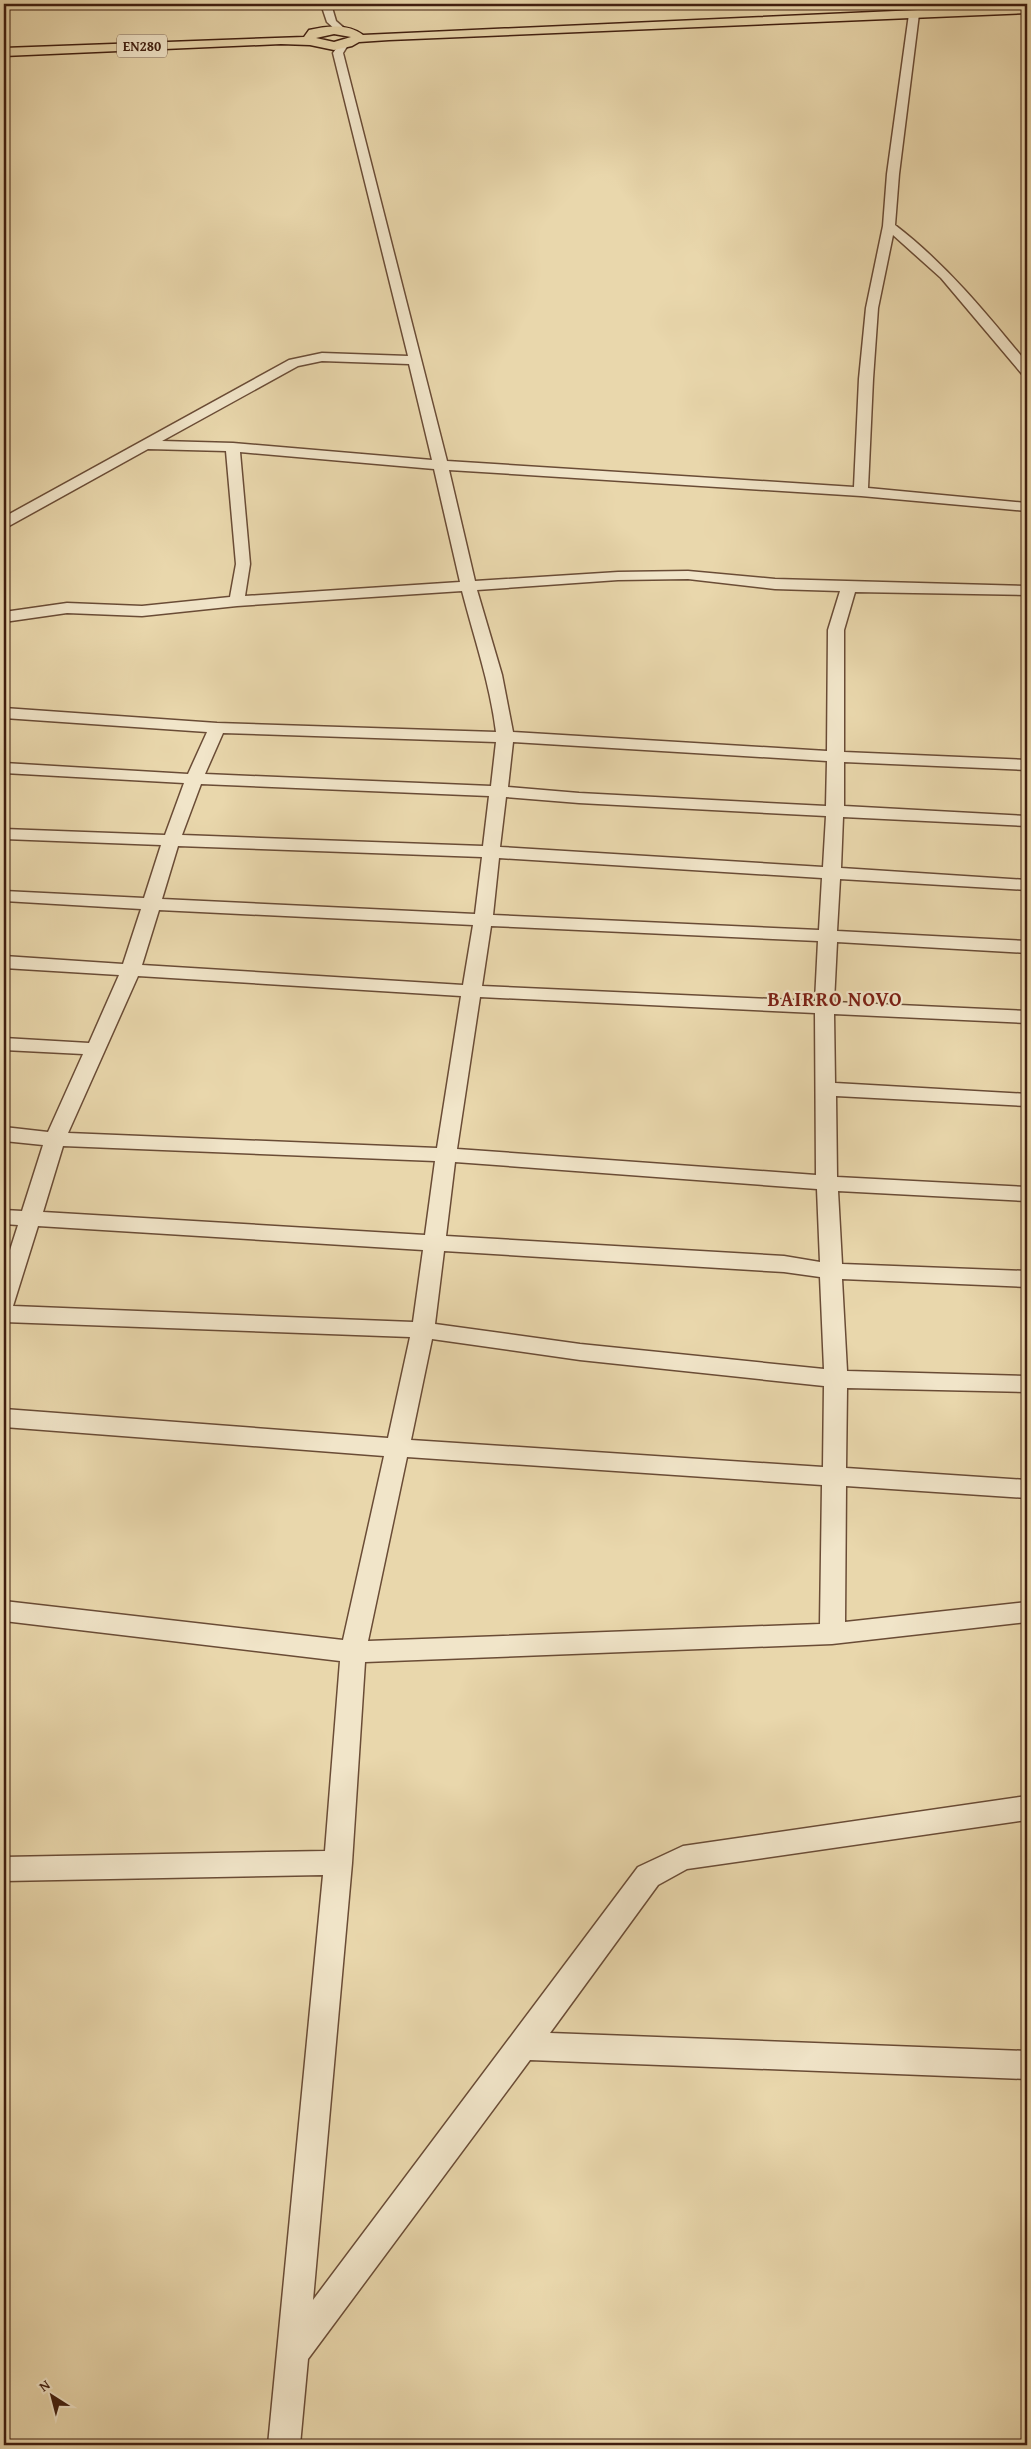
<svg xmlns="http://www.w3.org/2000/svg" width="1031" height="2449" viewBox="0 0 1031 2449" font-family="'Gentium Book Plus',serif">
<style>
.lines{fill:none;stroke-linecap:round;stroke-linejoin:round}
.minor-casing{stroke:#6a4c36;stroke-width:3}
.major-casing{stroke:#401e0f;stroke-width:3}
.minor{fill:#f1e5c9;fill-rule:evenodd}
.major{fill:#e9d7ac;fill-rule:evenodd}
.labels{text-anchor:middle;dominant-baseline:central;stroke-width:4.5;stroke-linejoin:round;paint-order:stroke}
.shield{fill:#f1e5c9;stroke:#755a47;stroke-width:1}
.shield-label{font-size:14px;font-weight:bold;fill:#401e0f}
.district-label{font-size:20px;font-weight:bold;letter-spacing:1px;fill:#7a1f14;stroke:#f1e5c9}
</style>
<rect width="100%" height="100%" fill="#e9d7ac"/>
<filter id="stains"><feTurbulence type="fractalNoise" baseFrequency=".004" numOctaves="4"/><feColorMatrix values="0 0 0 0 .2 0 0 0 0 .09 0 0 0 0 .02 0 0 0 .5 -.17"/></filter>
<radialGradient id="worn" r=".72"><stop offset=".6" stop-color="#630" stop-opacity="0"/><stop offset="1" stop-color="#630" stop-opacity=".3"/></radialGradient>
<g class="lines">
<!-- minor casing -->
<g class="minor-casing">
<path id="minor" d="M 321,4 L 331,4 L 336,21 L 344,28 L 344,32 L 338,32 L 327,22 Z
M 914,11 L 919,14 L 899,174 L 895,225 C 946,264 986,313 1027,363 L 1027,375 L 1022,374 L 941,278 L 893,235 L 878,308 L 873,379 L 868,488 L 1027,503 L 1027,511 L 861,496 L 449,470 L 475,581 L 618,572 L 688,571 L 775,579 L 1027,586 L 1027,595 L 855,592 L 844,630 L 844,752 L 1027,760 L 1027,770 L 844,762 L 844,806 L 1027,816 L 1027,826 L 843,817 L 841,868 L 1027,880 L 1027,890 L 840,879 L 837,931 L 1027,941 L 1027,953 L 837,942 L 834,1002 L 1027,1011 L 1027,1023 L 834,1014 L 835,1083 L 1027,1094 L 1027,1106 L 836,1096 L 837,1177 L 1027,1187 L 1027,1201 L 838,1191 L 842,1264 L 1027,1271 L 1027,1287 L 842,1279 L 847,1371 L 1027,1376 L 1027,1392 L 847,1388 L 846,1468 L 1027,1480 L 1027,1498 L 846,1486 L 845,1622 L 1027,1602 L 1027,1622 L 832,1644 L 365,1662 L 352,1863 L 313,2300 L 638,1867 L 683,1846 L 1027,1796 L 1027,1820 L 687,1869 L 658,1885 L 550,2033 L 1027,2051 L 1027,2079 L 530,2060 L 308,2359 L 300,2445 L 268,2445 L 323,1875 L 4,1881 L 4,1857 L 325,1851 L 340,1661 L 4,1621 L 4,1601 L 343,1640 L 384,1456 L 4,1427 L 4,1409 L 388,1438 L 410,1337 L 4,1322 L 4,1269 L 18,1225 L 4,1224 L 4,1210 L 22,1211 L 43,1145 L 4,1141 L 4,1127 L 48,1132 L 83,1054 L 4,1050 L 4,1038 L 89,1043 L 119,975 L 4,968 L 4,956 L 123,964 L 141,909 L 4,901 L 4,891 L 144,898 L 161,845 L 4,839 L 4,829 L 165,835 L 184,783 L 4,773 L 4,763 L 188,774 L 207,732 L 4,718 L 4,708 L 217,723 L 496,732 C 490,683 474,638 462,591 L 237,606 L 142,616 L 67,613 L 4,622 L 4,612 L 67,603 L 142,606 L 230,597 L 236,564 L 226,451 L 148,449 L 9,526 L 4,527 L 4,517 L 289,360 L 322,353 L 408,356 L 333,53 L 340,43 L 343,42 L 348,45 L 343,53 L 447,461 L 854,487 L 859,379 L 866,308 L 883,226 L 887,174 L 909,14 ZM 322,361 L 409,364 L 432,460 L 233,443 L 162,441 L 298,366 ZM 240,452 L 434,469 L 460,582 L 245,596 L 250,564 ZM 688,579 L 775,589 L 840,591 L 828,630 L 827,751 L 513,732 L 502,675 L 477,590 L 618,580 ZM 223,733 L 496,742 L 491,786 L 205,774 ZM 513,742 L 827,761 L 826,806 L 579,793 L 508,787 ZM 201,784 L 489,796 L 483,846 L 182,835 ZM 506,797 L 579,803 L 826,816 L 823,867 L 500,847 ZM 178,846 L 482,857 L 475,914 L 162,899 ZM 499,858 L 822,878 L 819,930 L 493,915 ZM 159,910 L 473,925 L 463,985 L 142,965 ZM 491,926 L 818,941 L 815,1001 L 482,986 ZM 138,976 L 461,996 L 437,1148 L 68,1133 ZM 480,997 L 815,1013 L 816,1175 L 457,1149 ZM 63,1146 L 435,1161 L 425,1235 L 43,1212 ZM 455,1162 L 817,1189 L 820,1262 L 784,1256 L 446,1236 ZM 38,1226 L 423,1250 L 413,1322 L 13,1306 ZM 444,1251 L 784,1272 L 820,1277 L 824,1369 L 580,1344 L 435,1324 ZM 432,1339 L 580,1360 L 824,1386 L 823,1467 L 411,1440 ZM 407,1457 L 822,1485 L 820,1624 L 368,1641 Z"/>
</g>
<!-- major casing -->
<g class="major-casing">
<path id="major" d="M 1027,5 L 1027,13 L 389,40 L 359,42 L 352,46 L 334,50 L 310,45 L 281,44 L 4,56 L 4,48 L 304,37 L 309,30 C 326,26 348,23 363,35 ZM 334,34 L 351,37 L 334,42 L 316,38 Z"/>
</g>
<!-- minor -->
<use href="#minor" class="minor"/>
<!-- major -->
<use href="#major" class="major"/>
</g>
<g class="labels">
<!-- shield labels -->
<rect class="shield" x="117" y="34.5" width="50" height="23" rx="4"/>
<g class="shield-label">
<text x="142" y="46">EN280</text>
</g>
<!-- district labels -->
<g class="district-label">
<text x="835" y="998">BAIRRO NOVO</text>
</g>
</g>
<!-- margin -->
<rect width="1031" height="2449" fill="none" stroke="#e9d7ac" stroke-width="20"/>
<rect x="5" y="5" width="1021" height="2439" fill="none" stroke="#401e0f" stroke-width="2.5"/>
<rect x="10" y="10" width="1011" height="2429" fill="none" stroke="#401e0f"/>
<!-- north arrow -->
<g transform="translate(52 2396) rotate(324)" stroke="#f1e5c9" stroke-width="4" paint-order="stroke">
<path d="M0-4L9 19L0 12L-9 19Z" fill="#401e0f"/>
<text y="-8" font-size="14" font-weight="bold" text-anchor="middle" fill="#401e0f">N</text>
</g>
<rect width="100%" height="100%" filter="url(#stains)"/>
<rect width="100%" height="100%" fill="url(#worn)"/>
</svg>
